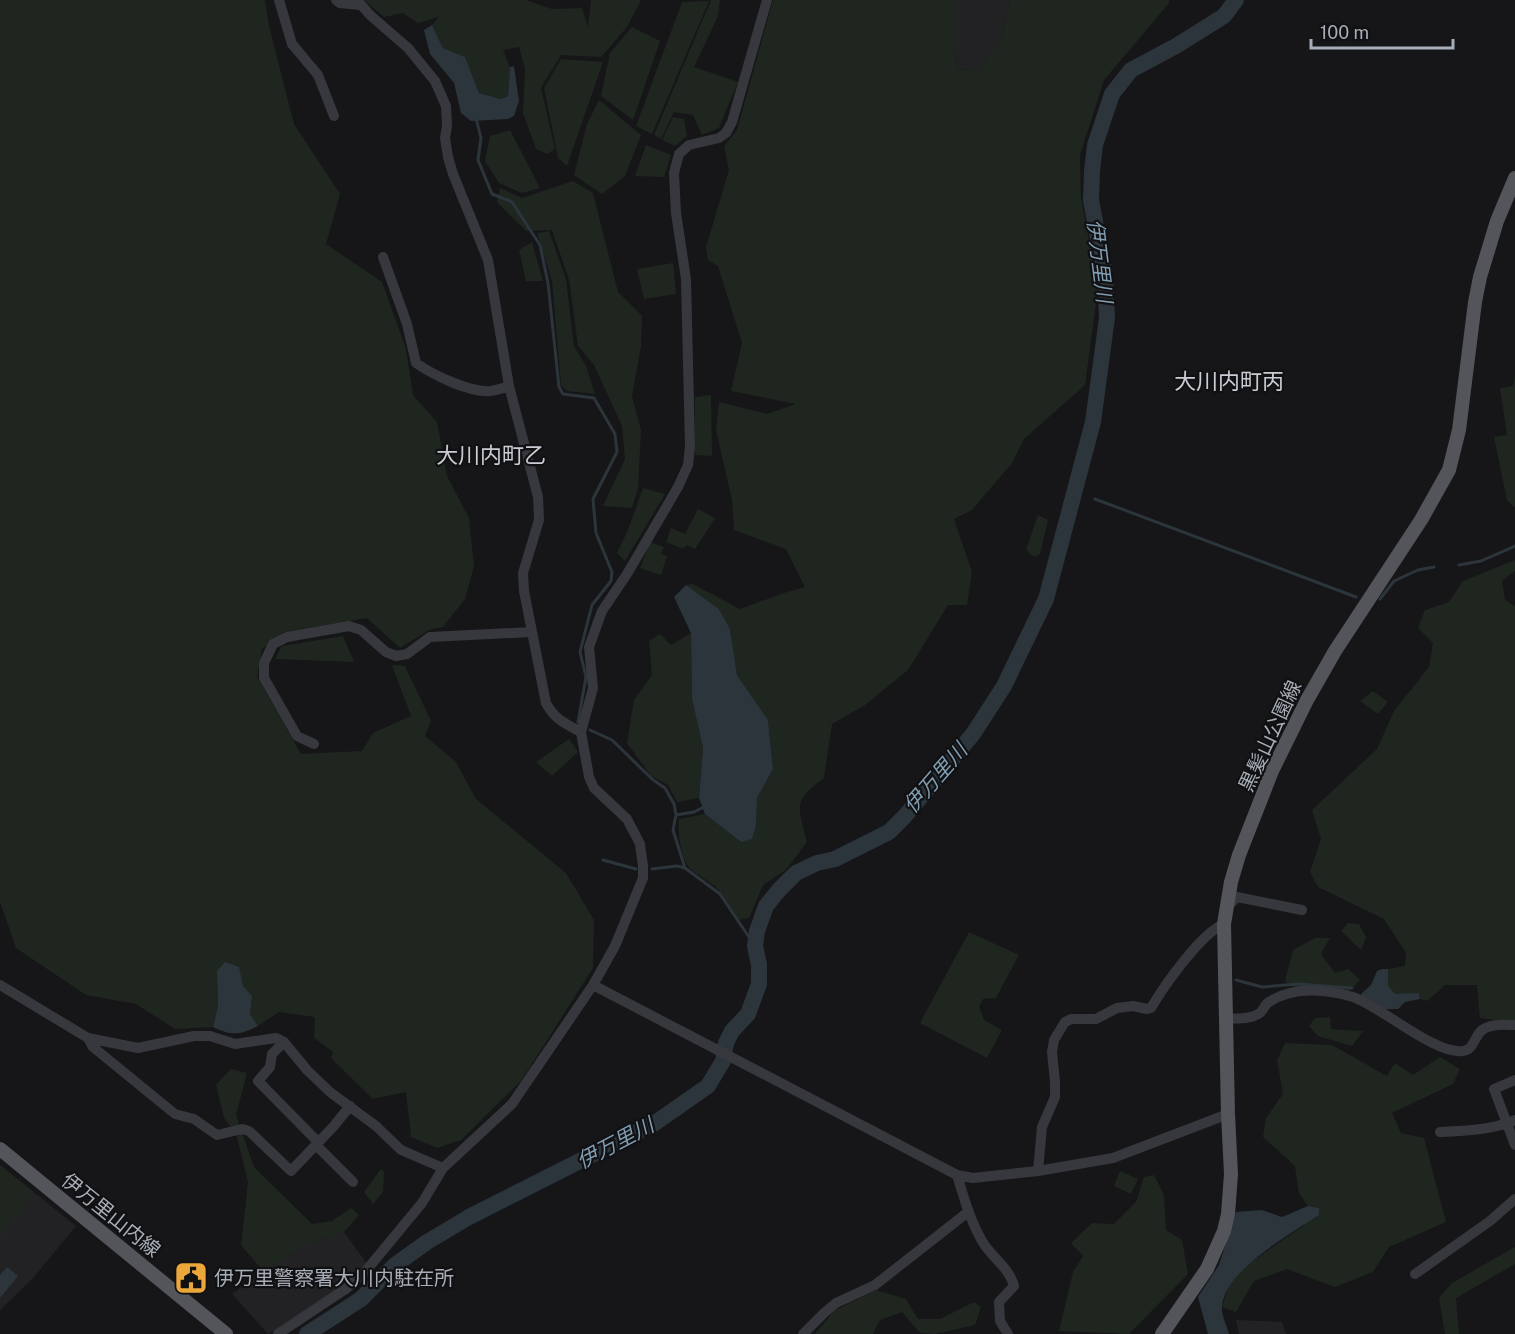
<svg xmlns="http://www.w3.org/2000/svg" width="1515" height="1334" viewBox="0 0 1515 1334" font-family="'Public Sans','Noto Sans JP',sans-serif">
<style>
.built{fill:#222225}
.green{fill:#1e261f}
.water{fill:#2c353b}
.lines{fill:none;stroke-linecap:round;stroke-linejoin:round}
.stream{stroke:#2c353b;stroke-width:3}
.river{stroke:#2c353b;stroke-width:16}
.minor{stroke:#37383d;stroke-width:10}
.major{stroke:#53555b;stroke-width:14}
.labels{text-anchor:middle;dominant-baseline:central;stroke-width:4.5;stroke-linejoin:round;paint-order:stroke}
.street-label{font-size:20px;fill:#a8aeb7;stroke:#111113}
.poi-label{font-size:20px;fill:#a8aeb7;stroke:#111113;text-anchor:start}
.water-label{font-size:21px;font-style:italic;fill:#809db1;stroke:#111113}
.quarter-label{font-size:22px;fill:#c9ccd3;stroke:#111113}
</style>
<rect width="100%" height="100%" fill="#161618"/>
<!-- built -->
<path class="built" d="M 953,0 L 1009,0 L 1002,38 L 981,71 L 958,69 L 953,48 Z
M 0,1165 L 76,1226 L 33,1278 L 0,1310 Z
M 344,1232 L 368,1265 L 346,1285 L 289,1324 L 268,1334 L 232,1294 L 305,1243 Z
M 1236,1320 L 1282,1322 L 1286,1334 L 1239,1334 Z"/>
<!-- green -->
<path class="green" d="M 0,0 L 265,0 L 269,26 L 294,124 L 340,194 L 326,244 L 382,282 L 406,349 L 413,395 L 437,422 L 447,476 L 469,518 L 474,566 L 465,599 L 443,627 L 429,630 L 400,648 L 367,618 L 284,632 L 262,649 L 257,677 L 301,754 L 362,751 L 373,733 L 411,716 L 392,665 L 405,666 L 431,721 L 425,736 L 456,762 L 476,799 L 566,873 L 594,920 L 593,968 L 521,1081 L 461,1140 L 437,1148 L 411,1137 L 406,1092 L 373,1099 L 331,1058 L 333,1052 L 314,1038 L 315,1017 L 279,1012 L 258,1026 L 250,1014 L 252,996 L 217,971 L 218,1006 L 213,1027 L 175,1029 L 136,1004 L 86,995 L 16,948 L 0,902 Z
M 364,0 L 526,0 L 552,9 L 582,8 L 588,27 L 591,0 L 641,0 L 627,27 L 601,57 L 561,55 L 541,88 L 555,149 L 547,154 L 536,149 L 523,113 L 525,69 L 519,47 L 503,50 L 510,67 L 508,96 L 501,99 L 479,93 L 465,57 L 443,48 L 432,25 L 439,17 L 418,23 L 403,13 L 384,17 Z
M 711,0 L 720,0 L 718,16 L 694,67 L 738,82 L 719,128 L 702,135 L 693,115 L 674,112 L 661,139 L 654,135 Z
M 773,0 L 953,0 L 953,48 L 958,69 L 980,71 L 1002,38 L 1009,0 L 1169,0 L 1169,3 L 1104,80 L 1080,155 L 1081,198 L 1098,288 L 1085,385 L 1024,439 L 1012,463 L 972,510 L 954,519 L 972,572 L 967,605 L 948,605 L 908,670 L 865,705 L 832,724 L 824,778 C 792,802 798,806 807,842 L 786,870 L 763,885 L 749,918 L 739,920 C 725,911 730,905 721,893 C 713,881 694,875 688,866 C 681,855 677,832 679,819 L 705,814 L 741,842 L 756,825 L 757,798 L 773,769 L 768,720 L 737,675 L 730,629 L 719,609 L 686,585 L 693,584 L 740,609 L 787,592 L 805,587 L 786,549 L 734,530 L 732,500 L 716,430 L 719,402 L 767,414 L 796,404 L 731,391 L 742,343 L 718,266 L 708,260 L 706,247 L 729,170 L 724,146 L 737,130 Z
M 709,1 L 652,134 L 636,126 L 682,2 Z
M 632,27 L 660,41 L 633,120 L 601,96 L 610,53 Z
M 561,59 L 603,62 L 567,166 L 558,158 L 544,88 Z
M 599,100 L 641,135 L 625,176 L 602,194 L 574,175 L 587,124 Z
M 673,117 L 684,119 L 687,136 L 675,146 L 662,140 Z
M 510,130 L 540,188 L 522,193 L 499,183 L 485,161 L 490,136 Z
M 646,145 L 671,155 L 664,177 L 635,176 Z
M 573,181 L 593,193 L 618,292 L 642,316 L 641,346 L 632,396 L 641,430 L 638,488 L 632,508 L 603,506 L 625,459 L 622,426 L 594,365 L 578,346 L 569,280 L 552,230 L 526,231 L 497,202 L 500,188 L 522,198 Z
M 549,231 L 566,279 L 574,346 L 586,366 L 595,394 L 567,391 L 561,385 L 552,281 L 537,233 Z
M 532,242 L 543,281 L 526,281 L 519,250 Z
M 673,263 L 676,294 L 644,299 L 637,269 Z
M 1515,377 L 1515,508 L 1507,500 L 1494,437 L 1507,435 L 1500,388 L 1513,386 Z
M 711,395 L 712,456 L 695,455 L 695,397 Z
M 643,488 L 665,494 L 625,561 L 617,553 L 628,530 Z
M 698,509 L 715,518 L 695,549 L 687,545 L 683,549 L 666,542 L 671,528 L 685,534 Z
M 1038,515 L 1048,520 L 1040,554 L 1034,557 L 1026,550 Z
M 650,542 L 664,547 L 661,554 L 667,556 L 661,575 L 640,568 Z
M 1515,560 L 1515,571 L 1502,581 L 1505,600 L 1515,606 L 1515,1022 L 1480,1018 L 1477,985 L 1445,985 L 1427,1001 L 1420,999 L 1419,993 L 1395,995 L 1388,986 L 1388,969 L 1405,966 L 1406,953 L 1384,919 L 1318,887 L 1310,872 L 1321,839 L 1312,810 L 1377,749 L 1394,711 L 1429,667 L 1433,643 L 1418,628 L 1425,610 L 1449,602 L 1463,581 Z
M 691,633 L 692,699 L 703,748 L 699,798 L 677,802 L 668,785 L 651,776 L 627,743 L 634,700 L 652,675 L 649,641 L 660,634 L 671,645 Z
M 343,636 L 354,662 L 275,659 L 282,646 Z
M 1373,691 L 1388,702 L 1378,714 L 1360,701 Z
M 569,739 L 578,752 L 552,776 L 536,762 Z
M 1348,923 L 1359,924 L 1366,937 L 1361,950 L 1341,931 Z
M 969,932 L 1019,955 L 996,998 L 983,999 L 979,1007 L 984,1020 L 1002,1030 L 987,1058 L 920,1023 Z
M 1315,938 L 1330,938 L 1321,954 L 1335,973 L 1348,969 L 1360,980 L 1349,992 L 1295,988 L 1285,981 L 1293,950 Z
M 1330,1017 L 1331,1029 L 1363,1031 L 1352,1046 L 1318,1036 L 1309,1026 L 1315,1018 Z
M 1285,1043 L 1332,1045 L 1387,1076 L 1395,1063 L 1413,1075 L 1440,1057 L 1460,1069 L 1453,1084 L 1392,1113 L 1401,1133 L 1424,1138 L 1446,1222 L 1389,1247 L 1373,1272 L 1335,1287 L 1287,1269 L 1254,1281 L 1236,1312 L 1222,1307 L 1229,1285 L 1245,1266 L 1319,1215 L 1319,1208 L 1308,1206 L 1299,1193 L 1295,1166 L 1263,1137 L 1266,1118 L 1283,1094 L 1277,1060 Z
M 231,1069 L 247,1073 L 236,1115 L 254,1167 L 312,1224 L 332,1221 L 351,1208 L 359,1215 L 344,1232 L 305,1244 L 264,1272 L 241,1245 L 248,1182 L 236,1133 L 224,1118 L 216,1085 Z
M 0,1165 L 34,1192 L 0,1237 Z
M 381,1169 L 384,1172 L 383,1192 L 373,1204 L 364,1192 Z
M 1120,1171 L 1138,1179 L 1131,1194 L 1114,1186 Z
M 1154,1175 L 1164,1195 L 1166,1230 L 1182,1240 L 1188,1274 L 1129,1334 L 1059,1331 L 1073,1272 L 1083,1256 L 1071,1243 L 1092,1223 L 1114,1224 L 1136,1202 L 1144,1177 Z
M 1515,1247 L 1515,1264 L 1456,1298 L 1459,1334 L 1445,1334 L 1439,1298 L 1452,1283 Z
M 876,1290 L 906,1299 L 918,1319 L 940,1319 L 974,1302 L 981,1307 L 975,1325 L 935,1334 L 920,1333 L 902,1312 L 880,1320 L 873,1334 L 815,1334 L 834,1311 Z"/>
<!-- water -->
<path class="water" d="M 432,25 L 443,48 L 465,57 L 479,93 L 501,99 L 508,96 L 510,67 L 514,66 L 519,101 L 514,116 L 508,119 L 471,121 L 461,113 L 454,83 L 430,54 L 424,30 Z
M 686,585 L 719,609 L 730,629 L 737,675 L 768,720 L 773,769 L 757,798 L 756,825 L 752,839 L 741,842 L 705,814 L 699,798 L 703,748 L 692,699 L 691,633 L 674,597 Z
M 225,962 L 239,967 L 243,986 L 252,996 L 250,1014 L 258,1026 C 240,1035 231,1036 213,1027 L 218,1006 L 217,971 Z
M 1382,969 L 1388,969 L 1388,986 L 1395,994 L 1419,993 L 1420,999 L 1405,1002 L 1398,1009 L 1382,1009 L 1362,999 L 1361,994 L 1371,985 L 1377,971 Z
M 1308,1206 L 1319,1208 L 1319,1215 C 1291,1234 1224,1270 1222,1307 C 1221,1315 1227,1326 1229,1334 L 1208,1334 L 1198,1297 L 1219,1265 L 1236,1212 L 1262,1210 L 1282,1217 Z
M 7,1267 L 18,1276 L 0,1298 L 0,1275 Z"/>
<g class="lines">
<!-- stream -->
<path class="stream" d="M 476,118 L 481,138 L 478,160 L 492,194 L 512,202 L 540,245 L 548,283 L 559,387 L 563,394 L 594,398 L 615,434 L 617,452 L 593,499 L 596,533 L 612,572 L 611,581 L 592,605 L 580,652 L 586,677 L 578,722
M 1095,499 L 1356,597
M 1459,565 L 1481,561 L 1515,546
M 1380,599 L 1394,581 L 1418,570 L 1434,567
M 590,730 L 612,740 L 652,779 L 665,788 L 674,804 L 676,815 L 673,830 L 685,868 L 720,894 L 755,946
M 676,815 L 694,812 L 706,806
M 603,860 L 636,869
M 652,869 L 677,866 L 685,868
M 1236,980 L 1262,987 L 1298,984 L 1352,988"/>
<!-- river -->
<path class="river" d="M 307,1334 L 361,1299 L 395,1265 L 427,1242 L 469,1217 L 655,1123 L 708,1086 L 723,1061 L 726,1043 L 732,1031 L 748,1014 L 759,984 L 759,965 L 755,946 L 757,931 L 766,906 L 779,890 L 796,873 L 817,863 L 835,859 L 889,832 L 905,816 L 973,734 L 1004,686 L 1046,599 L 1093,422 L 1107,318 L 1105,275 L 1091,200 L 1092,171 L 1095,145 L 1112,94 L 1131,70 L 1176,46 L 1224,16 L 1236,0"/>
<!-- minor -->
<path class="minor" d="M 279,0 L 292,44 L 318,75 L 334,116
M 336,0 L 340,3 L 360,5
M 357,0 L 370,15 L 408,48 L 435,81 L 446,106 L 447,126 L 445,138 L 448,157 L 453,174 L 488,260 L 509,386 L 538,497 L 539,520 L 523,573 L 524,591 L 546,703 C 554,719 566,724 581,732
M 383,257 L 407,324 L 416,363 C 433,375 470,393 491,391 C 497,390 504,388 509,386
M 314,744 L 297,736 L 264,678 L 264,663 L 273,644 L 287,637 L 349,626 L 361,630 L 386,652 L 396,656 L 407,654 L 430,637 L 532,632
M 1227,907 L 1237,897 L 1302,910
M 0,985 L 88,1038 L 138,1048 L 194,1036 L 210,1036 L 235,1044 L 276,1038 L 284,1042 L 307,1070 L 330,1092 L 376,1126 L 401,1150 L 443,1168
M 593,985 L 957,1175 L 973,1178 L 1038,1171 L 1113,1158 L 1228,1114
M 1225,1019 C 1236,1018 1252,1020 1261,1012 C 1264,1009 1265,1004 1269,1002 C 1293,986 1326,989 1353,997 C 1382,1007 1435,1055 1463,1051 C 1473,1050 1474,1039 1480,1032 C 1488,1023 1504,1025 1515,1025
M 88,1038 L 93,1047 L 175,1114 L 194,1119 L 217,1135 L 242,1129 L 249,1131 L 291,1171 L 333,1127 L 350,1106
M 284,1042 L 272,1054 L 270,1067 L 258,1081 L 315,1139 L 320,1149 L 353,1182
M 1515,1080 L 1494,1089 L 1515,1145
M 1440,1132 C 1465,1131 1492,1130 1515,1120
M 1038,1171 L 1042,1127 L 1055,1097 L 1055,1082 L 1052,1052 L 1054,1040 L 1065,1022 L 1071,1019 L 1096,1019 L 1117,1008 L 1133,1006 L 1147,1009 L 1151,1008 C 1164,986 1201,933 1224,924
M 957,1175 C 964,1198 970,1220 982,1241 C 991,1257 1009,1267 1014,1286 L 999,1302 L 1000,1321 L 1008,1334
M 1415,1274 L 1490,1221 L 1515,1199
M 278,1334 L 347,1288 L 365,1272 L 422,1203 L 443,1168 L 512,1104 L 593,985 L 615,946 L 643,878 L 643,866 L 640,844 L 627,819 L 594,788 L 589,777 L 581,732 L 593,688 L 589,647 L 602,611 L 627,574 L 678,487 L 688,465 L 690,447 L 686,279 L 676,213 L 674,173 L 679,154 L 689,145 L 719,138 L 726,133 L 732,122 L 767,0
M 803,1334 L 824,1313 L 836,1303 L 875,1285 L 968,1212"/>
<!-- major -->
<path class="major" d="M 0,1149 L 226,1334
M 1162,1334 L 1207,1269 L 1224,1231 L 1228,1214 L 1231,1174 L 1228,1114 L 1224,924 L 1231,882 L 1239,855 L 1272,771 L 1307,700 L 1335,651 L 1421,520 L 1449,470 L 1459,430 L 1475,302 L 1480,277 L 1497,221 L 1515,178"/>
</g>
<!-- icons -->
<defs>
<g id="civic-square" transform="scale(1.725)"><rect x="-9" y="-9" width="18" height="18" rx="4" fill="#eca73a" stroke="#111113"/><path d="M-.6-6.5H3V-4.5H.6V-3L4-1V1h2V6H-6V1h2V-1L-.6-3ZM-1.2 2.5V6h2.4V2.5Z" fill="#111"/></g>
</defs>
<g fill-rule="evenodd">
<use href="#civic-square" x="191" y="1278"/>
</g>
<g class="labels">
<!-- street labels -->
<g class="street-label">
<text transform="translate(1270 736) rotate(-65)">黒髪山公園線</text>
<text transform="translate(111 1215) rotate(39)">伊万里山内線</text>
</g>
<!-- poi labels -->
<g class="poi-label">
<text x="214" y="1278">伊万里警察署大川内駐在所</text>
</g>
<!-- water labels -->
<g class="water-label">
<text transform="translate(1100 261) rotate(83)">伊万里川</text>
<text transform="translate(935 778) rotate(-49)">伊万里川</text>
<text transform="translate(615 1143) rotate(-28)">伊万里川</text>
</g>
<!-- quarter labels -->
<g class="quarter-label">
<text x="1229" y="381">大川内町丙</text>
<text x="491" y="455">大川内町乙</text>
</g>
</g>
<!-- scale -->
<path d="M1311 39v9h142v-9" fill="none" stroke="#a8aeb7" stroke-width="3"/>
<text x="1320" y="39" font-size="18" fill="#a8aeb7" stroke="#111113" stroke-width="4.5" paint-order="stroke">100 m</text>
</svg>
